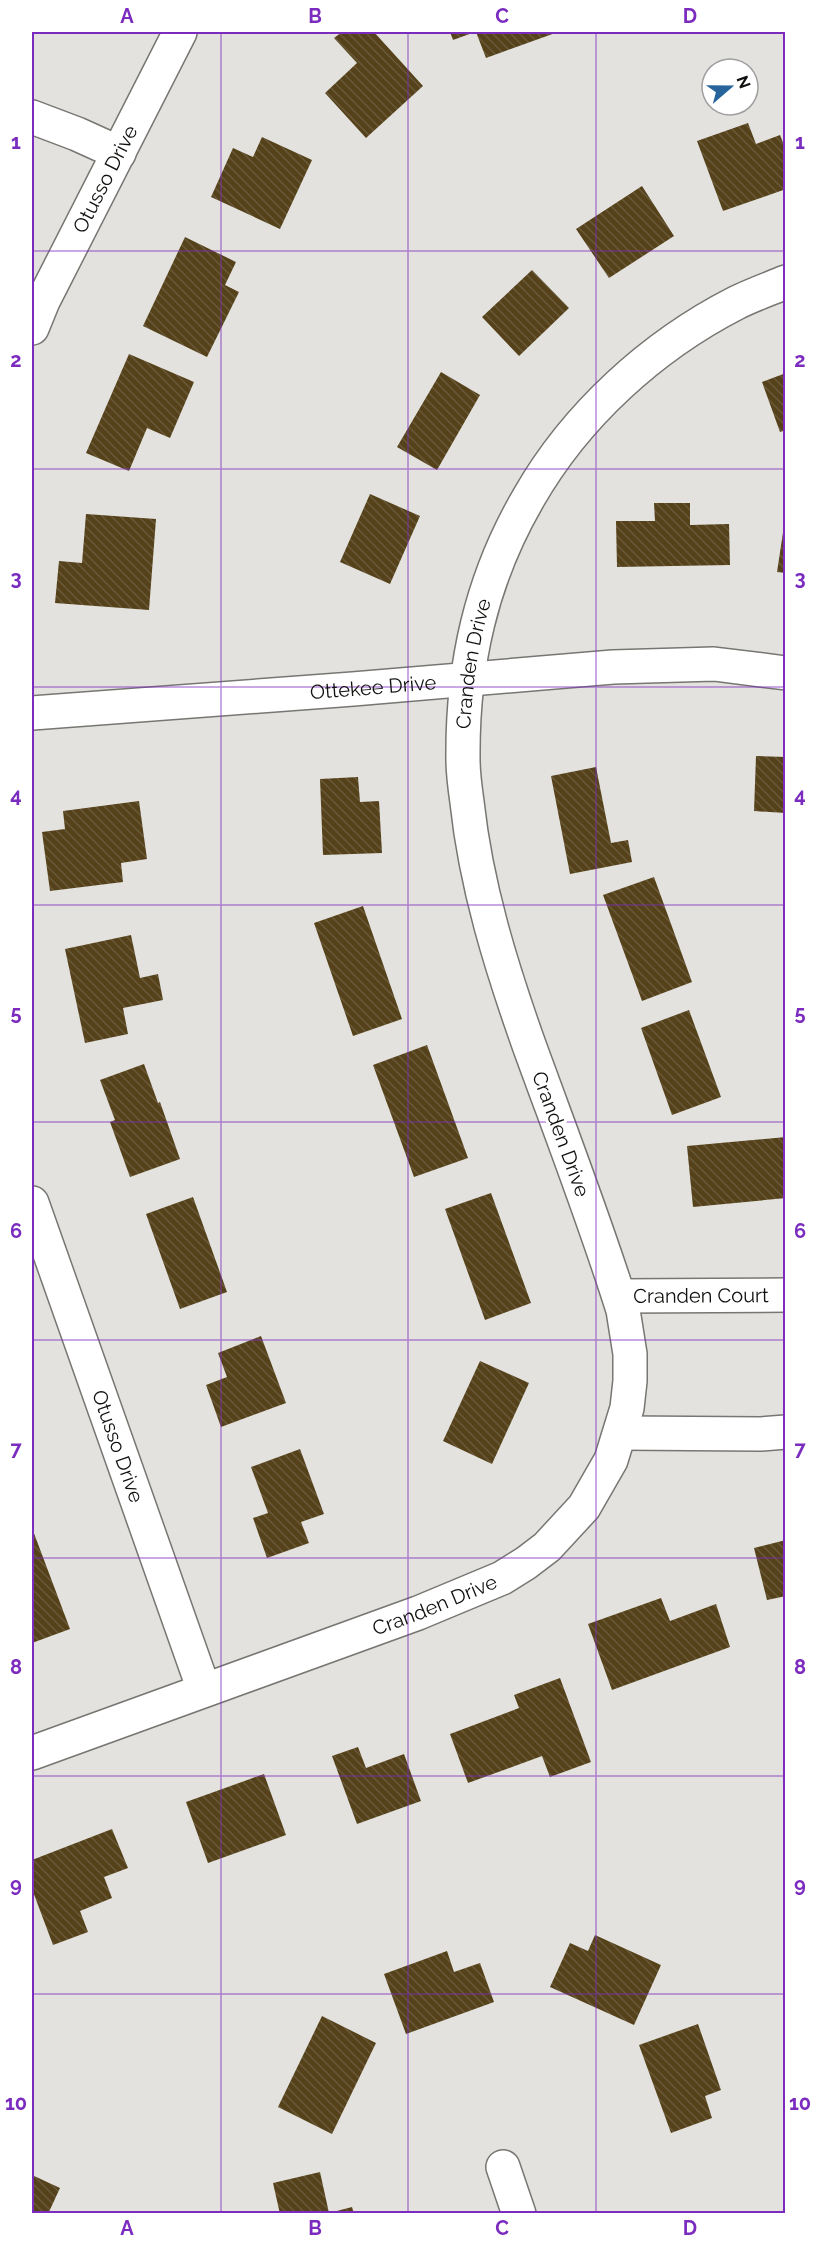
<svg xmlns="http://www.w3.org/2000/svg" width="817" height="2245" viewBox="0 0 817 2245" font-family="Raleway,sans-serif">
<style>
.building{fill:url(#building-back-hatch)}
.lines{fill:none;stroke-linecap:round;stroke-linejoin:round}
.street-casing{stroke:#777672;stroke-width:36}
.street{stroke:#fff;stroke-width:33}
.grid{fill:none;stroke:#7b2cbf;stroke-width:1.5;stroke-opacity:0.55}
.labels{text-anchor:middle;dominant-baseline:central;stroke-width:6;stroke-linejoin:round;paint-order:stroke}
.street-label{font-size:20px;fill:#10100e;stroke:#fff}
.neatline{fill:none;stroke:#7b2cbf;stroke-width:2}
.grid-label{font-size:20px;text-anchor:middle;font-weight:bold;fill:#7b2cbf}
</style>
<defs>
<pattern id="building-back-hatch" width="6" height="6" patternUnits="userSpaceOnUse" patternTransform="scale(1.5)"><rect width="6" height="6" fill="#55421a"/><path d="M-1 5l2 2M0 0l6 6M5-1l2 2" fill="none" stroke="#695939"/></pattern>
</defs>
<rect width="100%" height="100%" fill="#e4e2de"/>
<!-- building -->
<path class="building" d="M 342,32 L 374,32 L 423,86 L 366,138 L 325,93 L 357,63 L 334,38 Z
M 450,32 L 475,32 L 453,40 Z
M 476,32 L 558,32 L 486,58 Z
M 748,123 L 756,144 L 780,135 L 786,150 L 786,189 L 723,211 L 697,141 Z
M 262,137 L 312,160 L 280,229 L 211,197 L 233,148 L 253,157 Z
M 642,186 L 674,236 L 609,278 L 576,229 Z
M 185,237 L 236,262 L 225,285 L 239,292 L 207,357 L 143,326 Z
M 532,270 L 569,308 L 519,356 L 482,317 Z
M 129,354 L 194,382 L 170,438 L 147,428 L 129,471 L 86,453 Z
M 441,372 L 480,395 L 437,470 L 397,447 Z
M 786,373 L 786,430 L 780,432 L 762,382 Z
M 370,494 L 420,516 L 390,584 L 340,562 Z
M 654,503 L 690,503 L 690,525 L 729,524 L 730,565 L 617,567 L 616,521 L 655,521 Z
M 86,514 L 156,519 L 149,610 L 55,603 L 59,561 L 82,563 Z
M 784,526 L 786,526 L 786,573 L 777,572 Z
M 756,756 L 786,757 L 786,813 L 754,811 Z
M 596,767 L 611,843 L 628,840 L 632,862 L 570,874 L 551,776 Z
M 358,777 L 360,802 L 379,801 L 382,853 L 323,855 L 320,779 Z
M 139,801 L 147,859 L 121,863 L 123,882 L 50,891 L 42,832 L 65,829 L 63,811 Z
M 654,877 L 692,982 L 642,1001 L 603,895 Z
M 363,906 L 402,1019 L 353,1036 L 314,923 Z
M 131,935 L 140,978 L 158,974 L 163,1000 L 123,1008 L 128,1034 L 85,1043 L 65,949 Z
M 689,1010 L 721,1097 L 672,1115 L 641,1028 Z
M 427,1045 L 468,1158 L 414,1177 L 373,1065 Z
M 144,1064 L 158,1103 L 160,1102 L 180,1159 L 130,1177 L 110,1122 L 115,1120 L 100,1080 Z
M 786,1137 L 786,1198 L 693,1207 L 687,1146 Z
M 491,1193 L 531,1303 L 485,1320 L 445,1209 Z
M 193,1197 L 227,1292 L 180,1309 L 146,1214 Z
M 261,1336 L 286,1403 L 221,1427 L 206,1385 L 227,1377 L 218,1353 Z
M 480,1361 L 529,1383 L 492,1464 L 443,1441 Z
M 300,1449 L 324,1514 L 301,1522 L 309,1543 L 267,1558 L 253,1518 L 268,1513 L 251,1467 Z
M 32,1528 L 70,1629 L 32,1643 Z
M 786,1540 L 786,1596 L 767,1600 L 754,1548 Z
M 661,1598 L 670,1621 L 716,1604 L 730,1647 L 612,1690 L 588,1624 Z
M 560,1678 L 591,1762 L 550,1777 L 542,1756 L 468,1783 L 450,1734 L 519,1708 L 514,1695 Z
M 358,1747 L 366,1768 L 404,1754 L 421,1801 L 357,1824 L 332,1756 Z
M 264,1774 L 286,1835 L 208,1863 L 186,1802 Z
M 112,1829 L 128,1868 L 104,1877 L 112,1898 L 80,1911 L 88,1932 L 53,1945 L 32,1889 L 32,1860 Z
M 595,1935 L 661,1965 L 634,2025 L 550,1987 L 570,1943 L 588,1951 Z
M 447,1951 L 454,1972 L 480,1963 L 494,2002 L 406,2034 L 384,1974 Z
M 322,2016 L 376,2043 L 332,2134 L 278,2107 Z
M 698,2024 L 721,2090 L 705,2096 L 712,2118 L 671,2133 L 639,2045 Z
M 320,2172 L 329,2213 L 352,2207 L 354,2214 L 280,2214 L 273,2183 Z
M 32,2175 L 60,2188 L 48,2214 L 32,2214 Z"/>
<g class="lines">
<!-- street casing -->
<g class="street-casing">
<g id="street">
<path d="M 32,117 L 77,134 L 119,153"/>
<path id="s1" d="M 32,328 L 43,301 L 180,32"/>
<path id="s2" d="M 32,713 L 353,689 L 613,667 L 714,664 L 786,673"/>
<path id="s3" d="M 32,1203 L 204,1690"/>
<path id="s4" d="M 619,1296 L 786,1295"/>
<path d="M 620,1433 L 761,1434 L 786,1432"/>
<path id="s5" d="M 32,1753 L 418,1613 L 502,1578 L 526,1563 L 547,1547 L 584,1507 L 611,1460 L 627,1408 L 630,1381 L 630,1354 L 623,1310 C 595,1221 561,1133 529,1045 C 501,966 476,886 467,802 C 465,788 463,774 463,760 C 462,665 481,579 529,497 C 576,415 652,346 736,303 C 752,295 769,289 786,282"/>
<path d="M 503,2167 L 519,2214"/>
</g>
</g>
<!-- street -->
<use href="#street" class="street"/>
</g>
<!-- grid -->
<path class="grid" d="M 221,32 L 221,2214M 408,32 L 408,2214M 596,32 L 596,2214M 32,251 L 786,251M 32,469 L 786,469M 32,687 L 786,687M 32,905 L 786,905M 32,1122 L 786,1122M 32,1340 L 786,1340M 32,1558 L 786,1558M 32,1776 L 786,1776M 32,1994 L 786,1994"/>
<g class="labels">
<!-- street labels -->
<g class="street-label">
<text stroke="none"><textPath href="#s1" startOffset="166">Otusso Drive</textPath></text>
<text stroke="none"><textPath href="#s5" startOffset="1490">Cranden Drive</textPath></text>
<text stroke="none"><textPath href="#s2" startOffset="342">Ottekee Drive</textPath></text>
<text transform="translate(561 1134) rotate(70)">Cranden Drive</text>
<text stroke="none"><textPath href="#s4" startOffset="82">Cranden Court</textPath></text>
<text stroke="none"><textPath href="#s3" startOffset="258">Otusso Drive</textPath></text>
<text stroke="none"><textPath href="#s5" startOffset="429">Cranden Drive</textPath></text>
</g>
</g>
<!-- border -->
<rect width="817" height="2245" fill="none" stroke="#ffffff" stroke-width="66"/>
<!-- north arrow -->
<g transform="translate(730 87) rotate(70)"><circle r="28" fill="#ffffff" stroke="#9f9f9f" stroke-width="1.5"/>
<path d="M0-4.5L10 22L0 15L-10 22Z" fill="#26649b"/>
<text y="-9" font-size="16" font-weight="bold" text-anchor="middle" fill="#10100e">N</text>
</g>
<rect x="33" y="33" width="751" height="2179" class="neatline"/>
<g class="grid-label">
<text x="127" y="23">A</text>
<text x="315" y="23">B</text>
<text x="502" y="23">C</text>
<text x="690" y="23">D</text>
<text x="16" y="149">1</text>
<text x="800" y="149">1</text>
<text x="16" y="367">2</text>
<text x="800" y="367">2</text>
<text x="16" y="585">3</text>
<text x="800" y="585">3</text>
<text x="16" y="802">4</text>
<text x="800" y="802">4</text>
<text x="16" y="1020">5</text>
<text x="800" y="1020">5</text>
<text x="16" y="1238">6</text>
<text x="800" y="1238">6</text>
<text x="16" y="1456">7</text>
<text x="800" y="1456">7</text>
<text x="16" y="1674">8</text>
<text x="800" y="1674">8</text>
<text x="16" y="1892">9</text>
<text x="800" y="1892">9</text>
<text x="16" y="2110">10</text>
<text x="800" y="2110">10</text>
<text x="127" y="2235">A</text>
<text x="315" y="2235">B</text>
<text x="502" y="2235">C</text>
<text x="690" y="2235">D</text>
</g>
</svg>
